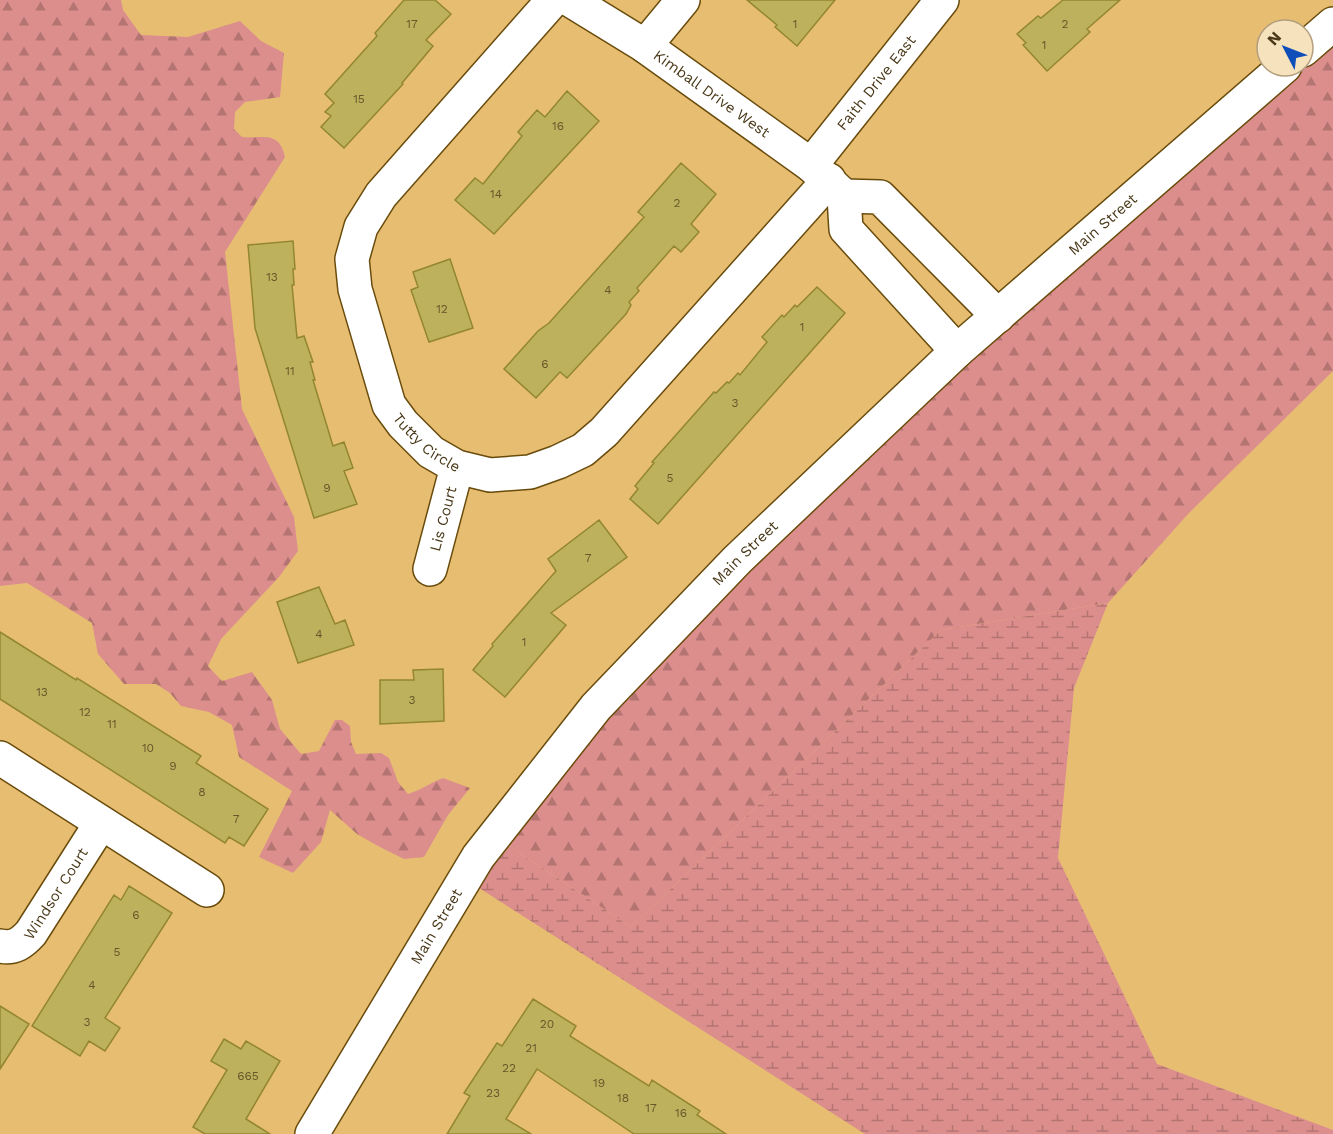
<svg xmlns="http://www.w3.org/2000/svg" width="1333" height="1134" viewBox="0 0 1333 1134" font-family="'Work Sans',sans-serif">
<style>
.forest{fill:url(#forest-firs)}
.wetland{fill:url(#wetland-marsh)}
.building{fill:#bdb15e;stroke:#928631;stroke-width:1.5}
.lines{fill:none;stroke-linecap:round;stroke-linejoin:round}
.minor-casing{stroke:#694c0c;stroke-width:36}
.secondary-casing{stroke:#694c0c;stroke-width:36}
.minor{stroke:#fff;stroke-width:33}
.secondary{stroke:#fff;stroke-width:33}
.labels{text-anchor:middle;dominant-baseline:central;stroke-width:4.5;stroke-linejoin:round;paint-order:stroke}
.number-label{font-size:12px;fill:#67572a}
.street-label{font-size:15px;fill:#4a3919;stroke:#f7e2be}
</style>
<defs>
<pattern id="forest-firs" width="22" height="20" patternUnits="userSpaceOnUse" patternTransform="scale(1.5)"><rect width="22" height="20" fill="#dc8e8d"/><path d="M5 1l3.5 6h-7zM16 11l3.5 6h-7z" fill="#b47572"/></pattern>
<pattern id="wetland-marsh" width="20" height="14" patternUnits="userSpaceOnUse" patternTransform="scale(1.5)"><rect width="20" height="14" fill="#dc8e8d"/><path d="M1 5h8M5 5V1M11 12h8M15 12V8" fill="none" stroke="#b47572"/></pattern>
</defs>
<rect width="100%" height="100%" fill="#e7bd72"/>
<!-- forest -->
<path class="forest" d="M 0,0 L 121,0 L 123,10 L 141,35 L 188,37 L 240,21 L 261,41 L 284,53 L 280,97 L 245,102 L 235,112 L 234,129 L 242,137 C 263,139 279,130 285,157 L 225,252 L 242,409 L 294,517 L 298,551 L 279,577 L 221,639 L 208,666 L 222,681 L 252,672 L 272,700 L 280,729 L 301,754 L 319,751 L 335,720 L 342,720 L 350,726 L 351,742 L 356,754 L 381,753 L 389,758 L 398,782 L 408,794 C 421,790 430,783 443,778 L 470,788 L 448,815 L 424,857 L 404,859 L 378,846 L 357,834 L 330,810 L 321,842 L 293,873 L 259,857 L 292,791 L 239,757 L 232,725 L 209,712 L 181,706 L 170,693 L 156,684 L 124,684 L 98,654 L 92,623 L 27,583 L 0,586 Z
M 1333,24 L 1333,371 L 1189,513 L 1108,603 L 941,630 L 631,927 L 494,836 L 596,707 L 1285,66 L 1303,66 L 1303,50 Z"/>
<!-- wetland -->
<path class="wetland" d="M 1108,603 L 1074,688 L 1058,858 L 1157,1064 L 1333,1130 L 1333,1134 L 865,1134 L 465,879 L 494,836 L 631,927 L 941,630 Z"/>
<!-- building -->
<path class="building" d="M 404,0 L 435,0 L 451,14 L 426,40 L 433,46 L 402,83 L 403,84 L 344,148 L 321,127 L 331,116 L 325,112 L 334,103 L 325,94 L 377,36 L 375,33 Z
M 747,0 L 835,0 L 797,46 L 775,27 L 777,25 Z
M 1063,0 L 1120,0 L 1087,29 L 1090,32 L 1047,71 L 1023,45 L 1026,43 L 1017,34 L 1038,16 L 1041,18 Z
M 567,91 L 599,121 L 494,234 L 455,200 L 475,178 L 483,184 L 522,136 L 518,132 L 537,110 L 545,117 Z
M 681,163 L 716,194 L 691,224 L 699,232 L 681,252 L 674,246 L 637,288 L 639,291 L 629,302 L 631,305 L 626,314 L 567,378 L 560,372 L 536,398 L 504,369 L 538,331 L 549,323 L 644,217 L 638,212 Z
M 293,241 L 295,269 L 293,269 L 294,285 L 292,285 L 297,338 L 304,336 L 313,362 L 310,362 L 315,380 L 313,380 L 333,446 L 344,442 L 353,468 L 344,471 L 357,504 L 314,518 L 255,328 L 248,245 Z
M 450,259 L 473,328 L 429,342 L 411,290 L 418,287 L 413,272 Z
M 817,287 L 845,313 L 658,524 L 630,499 L 638,489 L 635,486 L 654,463 L 652,462 L 714,392 L 716,393 L 727,382 L 729,383 L 738,373 L 740,375 L 767,342 L 762,337 L 782,315 L 784,317 L 795,305 L 797,307 Z
M 599,520 L 627,557 L 551,613 L 566,625 L 505,697 L 473,670 L 493,646 L 492,644 L 556,571 L 548,559 Z
M 319,587 L 335,624 L 345,620 L 354,645 L 298,663 L 277,602 Z
M 0,632 L 76,680 L 77,678 L 201,756 L 196,763 L 268,809 L 244,846 L 229,837 L 225,843 L 0,699 Z
M 443,669 L 444,721 L 380,724 L 380,680 L 414,680 L 413,670 Z
M 129,886 L 172,913 L 105,1018 L 120,1028 L 105,1051 L 89,1041 L 80,1056 L 32,1026 L 114,895 L 121,900 Z
M 533,999 L 576,1026 L 570,1036 L 649,1086 L 652,1080 L 700,1111 L 697,1115 L 726,1134 L 634,1134 L 537,1069 L 506,1119 L 531,1134 L 447,1134 L 470,1096 L 464,1093 L 497,1043 L 502,1046 Z
M 0,1006 L 29,1024 L 0,1069 Z
M 224,1039 L 241,1049 L 246,1041 L 280,1061 L 246,1119 L 270,1134 L 205,1134 L 193,1127 L 227,1070 L 211,1061 Z"/>
<g class="lines">
<!-- minor casing -->
<g class="minor-casing">
<g id="minor">
<path id="s1" d="M 553,0 L 381,195 L 361,227 L 352,259 L 355,289 L 389,405 L 403,424 L 431,452 L 457,467 L 490,475 L 530,472 L 558,462 L 583,450 L 604,432 L 829,180"/>
<path id="s2" d="M 570,0 L 645,46 L 811,165 L 844,196 L 846,229 L 957,351"/>
<path d="M 645,46 L 683,0"/>
<path id="s3" d="M 811,165 L 942,0"/>
<path d="M 844,196 L 880,197 L 998,316"/>
<path id="s4" d="M 430,569 L 457,467"/>
<path d="M 0,758 L 207,890"/>
<path id="s5" d="M 0,946 C 14,949 22,943 31,933 L 101,823"/>
</g>
</g>
<!-- secondary casing -->
<g class="secondary-casing">
<g id="secondary">
<path d="M 1303,50 L 1333,24"/>
<path id="s6" d="M 312,1134 L 478,857 L 596,707 L 737,560 L 957,351 L 1285,66"/>
</g>
</g>
<!-- minor -->
<use href="#minor" class="minor"/>
<!-- secondary -->
<use href="#secondary" class="secondary"/>
</g>
<g class="labels">
<!-- number labels -->
<g class="number-label">
<text x="412" y="24">17</text>
<text x="795" y="24">1</text>
<text x="1065" y="24">2</text>
<text x="1044" y="45">1</text>
<text x="359" y="99">15</text>
<text x="558" y="126">16</text>
<text x="496" y="194">14</text>
<text x="677" y="203">2</text>
<text x="272" y="277">13</text>
<text x="608" y="290">4</text>
<text x="442" y="309">12</text>
<text x="802" y="327">1</text>
<text x="545" y="364">6</text>
<text x="290" y="371">11</text>
<text x="735" y="403">3</text>
<text x="670" y="478">5</text>
<text x="327" y="488">9</text>
<text x="588" y="558">7</text>
<text x="319" y="634">4</text>
<text x="524" y="642">1</text>
<text x="42" y="692">13</text>
<text x="412" y="700">3</text>
<text x="85" y="712">12</text>
<text x="112" y="724">11</text>
<text x="148" y="748">10</text>
<text x="173" y="766">9</text>
<text x="202" y="792">8</text>
<text x="236" y="819">7</text>
<text x="136" y="915">6</text>
<text x="117" y="952">5</text>
<text x="92" y="985">4</text>
<text x="87" y="1022">3</text>
<text x="547" y="1024">20</text>
<text x="531" y="1048">21</text>
<text x="509" y="1068">22</text>
<text x="248" y="1076">665</text>
<text x="599" y="1083">19</text>
<text x="493" y="1093">23</text>
<text x="623" y="1098">18</text>
<text x="651" y="1108">17</text>
<text x="681" y="1113">16</text>
</g>
<!-- street labels -->
<g class="street-label">
<text stroke="none"><textPath href="#s3" startOffset="105">Faith Drive East</textPath></text>
<text stroke="none"><textPath href="#s2" startOffset="170">Kimball Drive West</textPath></text>
<text stroke="none"><textPath href="#s6" startOffset="1214">Main Street</textPath></text>
<text stroke="none"><textPath href="#s1" startOffset="536">Tutty Circle</textPath></text>
<text stroke="none"><textPath href="#s4" startOffset="52">Lis Court</textPath></text>
<text stroke="none"><textPath href="#s6" startOffset="728">Main Street</textPath></text>
<text stroke="none"><textPath href="#s5" startOffset="82">Windsor Court</textPath></text>
<text stroke="none"><textPath href="#s6" startOffset="242">Main Street</textPath></text>
</g>
</g>
<!-- north arrow -->
<g transform="translate(1285 48) rotate(312)"><circle r="28" fill="#f7e2be" stroke="#b29e7c" stroke-width="1.5"/>
<path d="M0-4.5L10 22L0 15L-10 22Z" fill="#0f4eb9"/>
<text y="-9" font-size="16" font-weight="bold" text-anchor="middle" fill="#4a3919">N</text>
</g>
</svg>
